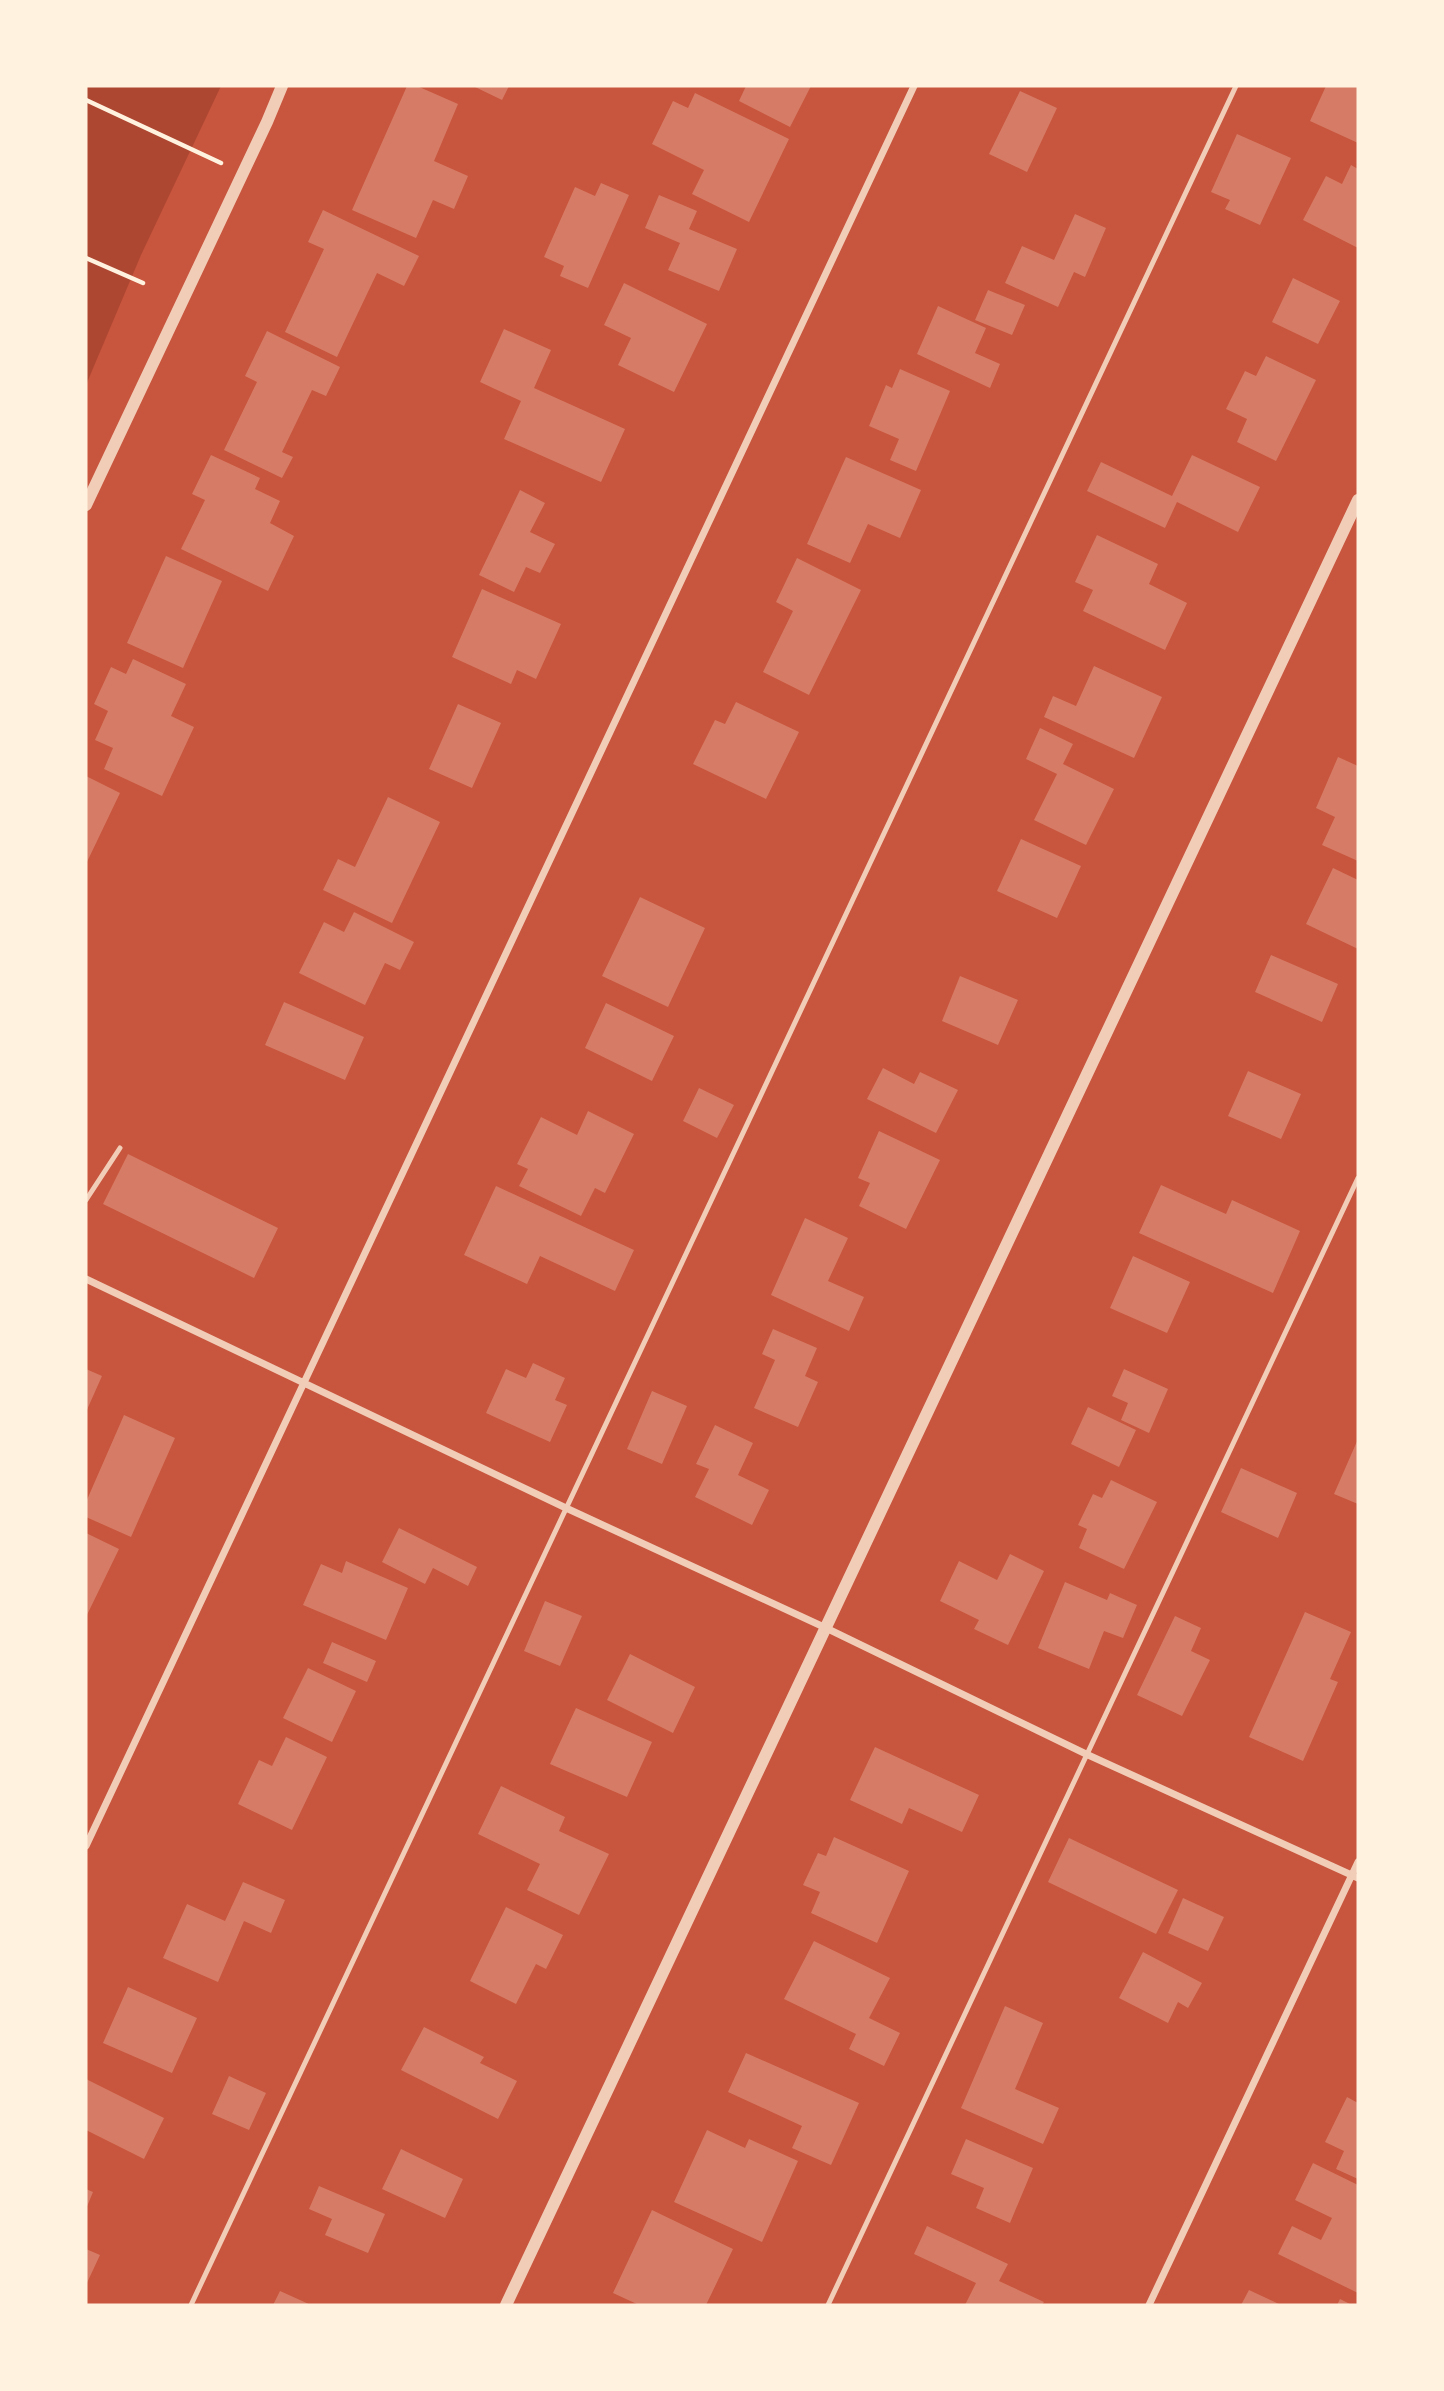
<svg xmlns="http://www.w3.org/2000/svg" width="1444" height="2391" viewBox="0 0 1444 2391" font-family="Lato,sans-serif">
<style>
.green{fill:#ae4732}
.building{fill:#d67c66}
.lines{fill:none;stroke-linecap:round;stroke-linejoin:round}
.path{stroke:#fff3e0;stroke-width:4.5}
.service{stroke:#f1ccb7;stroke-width:5}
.minor{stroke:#f1ccb7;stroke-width:7}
.tertiary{stroke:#f1ccb7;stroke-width:12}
</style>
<rect width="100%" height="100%" fill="#c8553d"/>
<!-- green -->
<path class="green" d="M 86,86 L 221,86 L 141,255 L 86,385 Z"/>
<!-- building -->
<path class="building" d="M 407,86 L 417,86 L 458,104 L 434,161 L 468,176 L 454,209 L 433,200 L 416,238 L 352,210 Z
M 473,86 L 509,86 L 502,100 Z
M 746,86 L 811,86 L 790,127 L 739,101 Z
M 1326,86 L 1358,86 L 1358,143 L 1310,121 Z
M 1020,91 L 1057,108 L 1027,172 L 989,154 Z
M 695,93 L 789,139 L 749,222 L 692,194 L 704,170 L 652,144 L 673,101 L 688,108 Z
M 1237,134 L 1291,158 L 1260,225 L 1225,209 L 1230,200 L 1211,192 Z
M 1351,165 L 1358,169 L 1358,248 L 1303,220 L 1326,176 L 1342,184 Z
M 601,183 L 629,195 L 588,288 L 560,276 L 564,266 L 544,257 L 575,187 L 595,196 Z
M 659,195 L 697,211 L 689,229 L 737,249 L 719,291 L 668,270 L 680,243 L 645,228 Z
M 323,210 L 419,256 L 404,286 L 377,273 L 337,357 L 285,332 L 324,249 L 308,242 Z
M 1075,214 L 1106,228 L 1085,277 L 1074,272 L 1058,307 L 1005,283 L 1022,246 L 1054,260 Z
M 1293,278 L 1340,301 L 1318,344 L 1272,322 Z
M 624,283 L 707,324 L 674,392 L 618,365 L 631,338 L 604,325 Z
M 988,290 L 1025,305 L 1012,335 L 975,320 Z
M 938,306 L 986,328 L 975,353 L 1000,364 L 990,388 L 917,354 Z
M 504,329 L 551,350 L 534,388 L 625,429 L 601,482 L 504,439 L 521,401 L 480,382 Z
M 267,331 L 340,367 L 326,396 L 312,390 L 282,452 L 293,457 L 282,478 L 224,450 L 257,382 L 245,376 Z
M 1266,356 L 1316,380 L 1276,461 L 1237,442 L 1247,419 L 1226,409 L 1245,371 L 1256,376 Z
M 900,369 L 950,391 L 916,471 L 890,460 L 899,439 L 869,426 L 886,385 L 892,388 Z
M 211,455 L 260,478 L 255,489 L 280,501 L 270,523 L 294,536 L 268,591 L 181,549 L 205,500 L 192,494 Z
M 1192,455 L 1260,487 L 1238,532 L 1177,502 L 1165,528 L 1087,491 L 1101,462 L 1172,496 Z
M 846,457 L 921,490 L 900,538 L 868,524 L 850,563 L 807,544 Z
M 520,490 L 545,503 L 530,532 L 555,544 L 540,573 L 526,567 L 514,592 L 479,575 Z
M 1097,535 L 1158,564 L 1149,584 L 1187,603 L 1165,650 L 1083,611 L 1093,590 L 1075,582 Z
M 166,556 L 222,581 L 183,668 L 127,643 Z
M 797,558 L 861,590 L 809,695 L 763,672 L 793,611 L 776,602 Z
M 482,589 L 561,624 L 536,679 L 517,670 L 511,684 L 452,657 Z
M 133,659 L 186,684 L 171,716 L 194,727 L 162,796 L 104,769 L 113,748 L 95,740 L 108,711 L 94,704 L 111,667 L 126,674 Z
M 1094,666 L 1162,697 L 1134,758 L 1044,717 L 1053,696 L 1076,706 Z
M 736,702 L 799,732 L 766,799 L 693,764 L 715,720 L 725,724 Z
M 458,704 L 501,723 L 472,788 L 429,769 Z
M 1040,728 L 1073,744 L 1063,764 L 1114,789 L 1086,845 L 1034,820 L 1057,774 L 1026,759 Z
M 1338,757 L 1358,766 L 1358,861 L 1322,845 L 1335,817 L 1316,808 Z
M 86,776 L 120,793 L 86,864 Z
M 388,797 L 440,822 L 392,923 L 323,890 L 338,859 L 355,867 Z
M 1021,839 L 1081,866 L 1057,918 L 997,891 Z
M 1333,868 L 1358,880 L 1358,949 L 1306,924 Z
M 640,897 L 705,928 L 668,1007 L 602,976 Z
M 354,912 L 414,942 L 400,970 L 385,963 L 365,1005 L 299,973 L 324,922 L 344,932 Z
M 1271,955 L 1338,984 L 1322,1022 L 1255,992 Z
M 960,976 L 1018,1000 L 998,1045 L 942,1021 Z
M 284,1002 L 364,1037 L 345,1080 L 265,1045 Z
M 606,1003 L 674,1036 L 652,1081 L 585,1048 Z
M 883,1068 L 914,1084 L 920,1072 L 958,1090 L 936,1133 L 867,1099 Z
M 1248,1071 L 1301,1094 L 1281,1139 L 1228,1116 Z
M 699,1088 L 734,1105 L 717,1138 L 683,1121 Z
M 588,1111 L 634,1134 L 605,1193 L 595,1188 L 581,1216 L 519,1186 L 528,1169 L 517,1164 L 541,1117 L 577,1135 Z
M 879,1131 L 940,1160 L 906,1229 L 859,1206 L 870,1183 L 858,1178 Z
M 128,1154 L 278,1228 L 254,1278 L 103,1204 Z
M 1161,1185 L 1226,1214 L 1232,1200 L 1300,1231 L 1273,1293 L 1139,1233 Z
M 496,1186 L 634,1250 L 615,1291 L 540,1256 L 527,1284 L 464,1255 Z
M 805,1218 L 848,1238 L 828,1281 L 864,1297 L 849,1331 L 771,1295 Z
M 1133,1256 L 1190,1282 L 1167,1333 L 1110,1308 Z
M 773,1329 L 817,1348 L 805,1376 L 818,1382 L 798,1427 L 754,1408 L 775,1360 L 762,1354 Z
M 533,1363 L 565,1378 L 555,1400 L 567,1405 L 550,1442 L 486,1413 L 506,1369 L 526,1378 Z
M 86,1369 L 102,1376 L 86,1412 Z
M 1124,1369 L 1168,1389 L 1149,1433 L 1121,1420 L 1128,1403 L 1112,1396 Z
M 652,1391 L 687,1406 L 662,1464 L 627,1449 Z
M 1088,1407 L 1136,1430 L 1119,1467 L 1071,1444 Z
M 124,1415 L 175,1438 L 131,1537 L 86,1517 L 86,1502 Z
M 715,1425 L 753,1443 L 738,1475 L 769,1490 L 752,1525 L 695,1497 L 709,1469 L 696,1464 Z
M 1358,1439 L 1358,1504 L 1334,1494 Z
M 1241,1468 L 1297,1493 L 1278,1538 L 1221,1512 Z
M 1111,1480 L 1157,1502 L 1124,1569 L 1079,1548 L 1087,1529 L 1078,1525 L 1093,1494 L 1102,1498 Z
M 399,1528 L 477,1567 L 468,1586 L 433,1568 L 425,1584 L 382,1562 Z
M 86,1533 L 119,1549 L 86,1617 Z
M 1010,1554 L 1044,1571 L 1008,1645 L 974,1629 L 979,1620 L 940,1601 L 959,1561 L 997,1580 Z
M 346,1561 L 408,1588 L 386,1640 L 303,1605 L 321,1564 L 342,1573 Z
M 1065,1582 L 1107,1600 L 1110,1593 L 1137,1605 L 1123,1638 L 1104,1631 L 1089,1669 L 1038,1648 Z
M 545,1601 L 582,1616 L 560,1666 L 524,1651 Z
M 1305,1612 L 1351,1632 L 1330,1679 L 1338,1682 L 1303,1761 L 1249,1737 Z
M 1175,1616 L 1201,1628 L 1191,1651 L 1210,1660 L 1182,1716 L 1137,1695 Z
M 332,1642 L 376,1661 L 367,1682 L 323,1663 Z
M 630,1654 L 695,1687 L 673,1733 L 607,1700 Z
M 308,1668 L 356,1691 L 332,1742 L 283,1718 Z
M 576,1708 L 652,1742 L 627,1797 L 550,1764 Z
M 286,1737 L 327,1757 L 292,1830 L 238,1804 L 259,1760 L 272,1766 Z
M 875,1747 L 979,1795 L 962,1832 L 909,1808 L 902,1824 L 850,1800 Z
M 501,1786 L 565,1817 L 559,1831 L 609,1854 L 579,1915 L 527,1890 L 540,1864 L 478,1834 Z
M 834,1837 L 909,1871 L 877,1943 L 811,1913 L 820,1892 L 803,1885 L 818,1853 L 826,1856 Z
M 1069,1838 L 1178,1890 L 1156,1934 L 1048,1882 Z
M 243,1882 L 285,1900 L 271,1933 L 244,1921 L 218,1982 L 163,1958 L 187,1904 L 225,1921 Z
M 1183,1898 L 1224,1917 L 1208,1951 L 1168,1933 Z
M 506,1907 L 563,1935 L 546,1969 L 536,1964 L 516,2004 L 470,1981 Z
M 814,1941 L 890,1978 L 869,2018 L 900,2033 L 884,2066 L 849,2049 L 856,2034 L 784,1999 Z
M 1143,1952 L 1202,1983 L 1188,2008 L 1178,2002 L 1168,2023 L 1119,1998 Z
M 128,1987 L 197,2018 L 172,2073 L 103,2043 Z
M 1005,2006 L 1043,2023 L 1015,2089 L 1059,2108 L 1043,2144 L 961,2108 Z
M 424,2027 L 484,2057 L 480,2063 L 517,2081 L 498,2119 L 401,2070 Z
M 746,2053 L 859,2103 L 831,2165 L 792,2148 L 802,2126 L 728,2092 Z
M 229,2076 L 266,2093 L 249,2130 L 212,2114 Z
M 86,2079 L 164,2118 L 144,2159 L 86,2130 Z
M 1347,2097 L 1358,2103 L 1358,2179 L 1336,2169 L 1344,2151 L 1325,2142 Z
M 707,2130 L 745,2148 L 749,2139 L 798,2161 L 762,2242 L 674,2202 Z
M 966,2139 L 1033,2168 L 1010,2223 L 976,2208 L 984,2188 L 951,2174 Z
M 401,2149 L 463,2179 L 445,2218 L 382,2189 Z
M 1313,2163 L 1358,2185 L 1358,2293 L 1278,2254 L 1292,2226 L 1321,2240 L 1332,2218 L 1295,2200 Z
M 319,2186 L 385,2214 L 368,2253 L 325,2235 L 332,2219 L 309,2209 Z
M 86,2189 L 93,2192 L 86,2209 Z
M 652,2210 L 733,2249 L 706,2305 L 639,2305 L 613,2293 Z
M 927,2226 L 1008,2264 L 999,2281 L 1044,2302 L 1042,2305 L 965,2305 L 976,2283 L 914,2254 Z
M 86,2249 L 100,2255 L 86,2285 Z
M 1249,2290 L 1281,2305 L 1241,2305 Z
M 280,2291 L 311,2305 L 273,2305 Z
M 1340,2299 L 1352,2305 L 1337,2305 Z"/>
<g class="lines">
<!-- path -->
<path class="path" d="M 86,100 L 221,163
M 86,258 L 143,283"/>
<!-- service -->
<path class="service" d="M 86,1200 L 120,1148
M 191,2305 L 1236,86
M 828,2305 L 1358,1178"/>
<!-- minor -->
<path class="minor" d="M 86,1279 L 566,1508 L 826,1628 L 1086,1754 L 1358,1878
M 86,1846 L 914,86
M 1149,2305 L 1358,1862"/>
<!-- tertiary -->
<path class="tertiary" d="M 86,505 L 267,122 L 282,86
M 506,2305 L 1358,500"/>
</g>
<!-- border -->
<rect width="1444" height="2391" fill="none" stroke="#fff3e0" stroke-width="175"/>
</svg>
